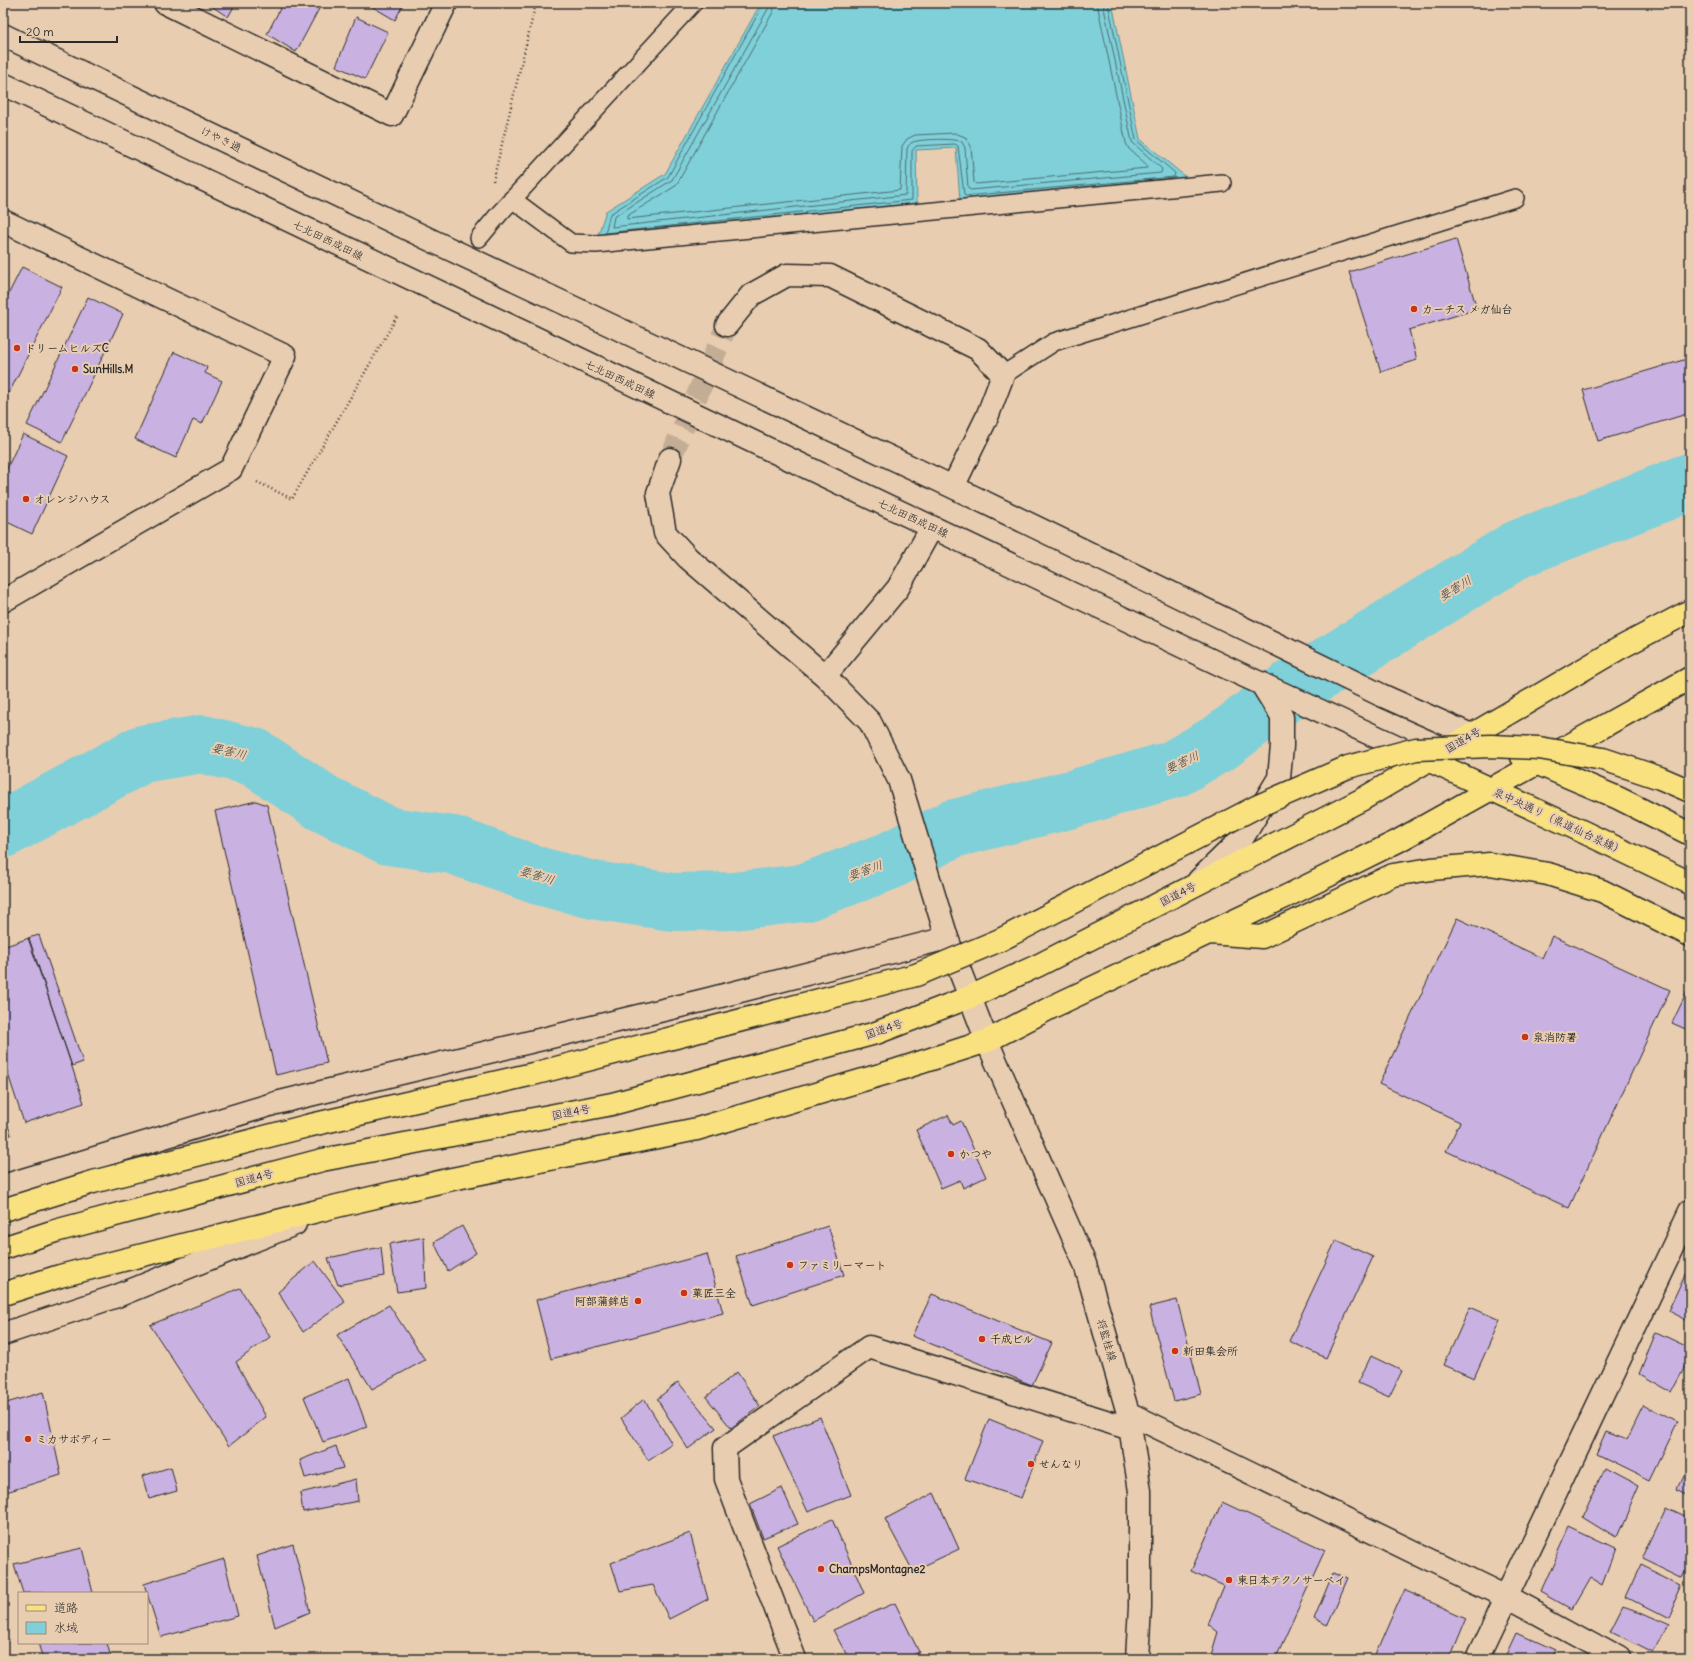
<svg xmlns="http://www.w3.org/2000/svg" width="1693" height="1662" viewBox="0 0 1693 1662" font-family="Delius,'Klee One',sans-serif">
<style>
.water{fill:#7fd0d9;stroke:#5d8e93}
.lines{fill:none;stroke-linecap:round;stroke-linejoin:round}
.shore{stroke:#4d6d71;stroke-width:1}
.river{stroke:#7fd0d9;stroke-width:58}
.building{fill:#c9b2e1;stroke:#2b2b2b}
.secondary-tunnel{stroke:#c3ad95;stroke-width:22;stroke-dasharray:22 11;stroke-linecap:butt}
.lane-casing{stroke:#2b2b2b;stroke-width:20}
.street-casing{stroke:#2b2b2b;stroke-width:25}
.secondary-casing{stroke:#2b2b2b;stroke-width:25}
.primary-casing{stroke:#2b2b2b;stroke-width:25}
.highway-casing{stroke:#2b2b2b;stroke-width:25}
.path{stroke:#2b2b2b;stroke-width:2.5;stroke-dasharray:1 3;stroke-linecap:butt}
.lane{stroke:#e9cdb0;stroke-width:17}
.street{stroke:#e9cdb0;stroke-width:22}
.secondary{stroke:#e9cdb0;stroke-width:22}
.primary{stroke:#fae180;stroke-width:22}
.highway{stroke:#fae180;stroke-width:22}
.primary-bridge-casing{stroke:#2b2b2b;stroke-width:25;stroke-linecap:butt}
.primary-bridge{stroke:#fae180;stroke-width:22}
.poi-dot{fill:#c8321e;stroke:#e9cdb0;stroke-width:1.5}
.labels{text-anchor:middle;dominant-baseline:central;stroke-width:4;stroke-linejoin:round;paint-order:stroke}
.street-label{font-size:11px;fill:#2b2b2b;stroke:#e9cdb0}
.poi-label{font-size:11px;font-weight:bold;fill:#2b2b2b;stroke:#e9cdb0;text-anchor:start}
.water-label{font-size:12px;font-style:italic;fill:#384445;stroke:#e9cdb0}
</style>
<rect width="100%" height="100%" fill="#e9cdb0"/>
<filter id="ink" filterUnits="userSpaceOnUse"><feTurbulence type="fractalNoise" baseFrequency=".025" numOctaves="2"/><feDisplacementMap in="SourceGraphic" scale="8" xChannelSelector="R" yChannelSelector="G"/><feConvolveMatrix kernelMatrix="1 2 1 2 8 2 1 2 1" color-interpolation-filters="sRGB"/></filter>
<g filter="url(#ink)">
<!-- water -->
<path class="water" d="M 761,3 L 1112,3 L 1140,139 L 1188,179 L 960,200 L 956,148 L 916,150 L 917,203 L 597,238 L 606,211 L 665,174 Z"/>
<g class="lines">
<!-- shore -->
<path class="shore" d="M 764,3 L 668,177 L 610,214 L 605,233 L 912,200 L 912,151 L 916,146 L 955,144 L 958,146 L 964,194 L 965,196 L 1174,177 L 1175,173 L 1136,140 L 1108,3
M 769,3 L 768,9 L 672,180 L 614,217 L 612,227 L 906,195 L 907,149 C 908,146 910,143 913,142 C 921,139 956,138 962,142 L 965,148 L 968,188 L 970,190 L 1161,173 L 1162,169 L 1132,142 L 1103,3
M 775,3 L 773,12 L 678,182 L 674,187 L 627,216 L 627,219 L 900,190 L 902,146 L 907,139 L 915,135 L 955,133 L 965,137 L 971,146 L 974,182 L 976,184 L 1147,168 L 1147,165 L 1129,149 L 1126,143 L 1097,3"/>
<!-- river -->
<path class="river" d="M 3,829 L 142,754 L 202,744 L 254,757 L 323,803 L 389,836 L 453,845 L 539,876 L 593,890 L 673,902 L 733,901 L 803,893 L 889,861 L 952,829 L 1072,799 L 1174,769 L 1221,742 L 1291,689 L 1518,549 L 1690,482"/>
</g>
<!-- building -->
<path class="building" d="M 207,3 L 236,3 L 228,17 Z
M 283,3 L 322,3 L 296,52 L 267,34 Z
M 366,3 L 404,3 L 395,20 Z
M 356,17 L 388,32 L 365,79 L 336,66 Z
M 1456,239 L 1477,309 L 1409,330 L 1417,360 L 1381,372 L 1349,272 Z
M 22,267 L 62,287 L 9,393 L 3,391 L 3,305 Z
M 88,297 L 123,314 L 62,442 L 27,425 Z
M 174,352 L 207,367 L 205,373 L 222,381 L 202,424 L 193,420 L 176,458 L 135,439 Z
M 1690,358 L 1690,413 L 1598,441 L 1583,390 Z
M 23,434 L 68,456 L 32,534 L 3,520 L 3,477 Z
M 256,801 L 267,805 L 327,1063 L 276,1075 L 215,811 Z
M 1457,918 L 1542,958 L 1552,936 L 1670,990 L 1569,1208 L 1446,1151 L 1460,1122 L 1379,1084 Z
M 39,935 L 83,1062 L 72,1066 L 28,938 Z
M 29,938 L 84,1103 L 24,1123 L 3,1059 L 3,947 Z
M 1687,992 L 1690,994 L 1690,1031 L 1672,1023 Z
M 3,1111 L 11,1135 L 3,1138 Z
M 948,1115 L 953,1125 L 961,1121 L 986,1177 L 963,1188 L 960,1180 L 941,1188 L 916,1130 Z
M 462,1226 L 476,1253 L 448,1271 L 434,1242 Z
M 828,1226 L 844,1275 L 753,1305 L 736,1256 Z
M 424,1237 L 426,1288 L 397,1292 L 389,1244 Z
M 1336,1240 L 1373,1257 L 1326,1358 L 1289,1341 Z
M 381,1247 L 384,1276 L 338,1285 L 328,1258 Z
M 707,1254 L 723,1313 L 551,1359 L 536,1300 Z
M 315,1261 L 345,1302 L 303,1332 L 278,1292 Z
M 1689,1266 L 1690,1266 L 1690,1322 L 1668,1311 Z
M 240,1288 L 270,1337 L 236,1362 L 266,1417 L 229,1446 L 150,1325 Z
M 932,1294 L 1052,1343 L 1032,1385 L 912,1336 Z
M 1177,1300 L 1201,1394 L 1174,1401 L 1149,1307 Z
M 389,1305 L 425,1360 L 372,1389 L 337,1335 Z
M 1470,1307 L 1500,1320 L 1474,1378 L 1444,1365 Z
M 1656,1332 L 1690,1348 L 1690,1359 L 1672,1393 L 1639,1374 Z
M 1371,1356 L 1402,1371 L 1389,1397 L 1358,1383 Z
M 737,1372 L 760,1406 L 731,1428 L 706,1397 Z
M 349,1378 L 367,1427 L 323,1442 L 304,1397 Z
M 678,1382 L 716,1428 L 688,1449 L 657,1399 Z
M 43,1392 L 61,1475 L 3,1493 L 3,1404 Z
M 644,1399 L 672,1444 L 648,1460 L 621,1418 Z
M 1644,1404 L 1677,1422 L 1649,1480 L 1596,1454 L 1606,1431 L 1627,1439 Z
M 820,1417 L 851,1495 L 808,1512 L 773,1436 Z
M 989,1419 L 1043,1441 L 1021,1498 L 965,1479 Z
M 336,1446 L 343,1468 L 305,1478 L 300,1460 Z
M 1690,1463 L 1690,1495 L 1678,1489 Z
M 171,1467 L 177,1491 L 149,1499 L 142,1476 Z
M 1604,1469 L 1638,1487 L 1616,1538 L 1582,1517 Z
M 356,1479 L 358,1501 L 303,1512 L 300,1493 Z
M 782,1488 L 798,1524 L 763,1538 L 750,1504 Z
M 934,1493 L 959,1549 L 913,1571 L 885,1519 Z
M 1222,1502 L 1325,1550 L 1275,1659 L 1219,1659 L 1211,1655 L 1218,1632 L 1208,1624 L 1224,1586 L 1191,1571 Z
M 1667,1507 L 1690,1518 L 1690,1562 L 1682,1577 L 1643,1558 Z
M 832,1519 L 864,1593 L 813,1621 L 777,1546 Z
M 1570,1527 L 1616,1549 L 1602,1586 L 1589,1578 L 1571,1609 L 1541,1592 Z
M 690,1533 L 708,1599 L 669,1619 L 653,1585 L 620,1591 L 611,1563 Z
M 293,1544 L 310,1612 L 275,1627 L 257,1556 Z
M 82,1548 L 93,1593 L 23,1593 L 14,1564 Z
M 224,1559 L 238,1616 L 161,1637 L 144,1584 Z
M 1641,1565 L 1682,1585 L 1667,1618 L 1626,1597 Z
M 1333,1573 L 1348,1578 L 1327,1626 L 1314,1619 Z
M 1404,1590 L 1466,1618 L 1449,1659 L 1374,1659 Z
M 895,1603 L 919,1652 L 905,1659 L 849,1659 L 833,1630 Z
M 1624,1606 L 1667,1625 L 1653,1653 L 1611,1632 Z
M 1516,1633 L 1555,1651 L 1550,1659 L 1504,1659 Z
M 38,1643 L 107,1643 L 111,1658 L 43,1659 Z"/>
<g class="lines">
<!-- secondary-tunnel -->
<path class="secondary-tunnel" d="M 670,459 L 727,325"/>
<!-- lane casing -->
<g class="lane-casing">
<path id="lane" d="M 512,199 L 571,243 L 596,244 L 1222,183
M 479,238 L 499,214 L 693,3
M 1003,375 L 1054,342 L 1515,198"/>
</g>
<!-- street casing -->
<g class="street-casing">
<path id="street" d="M 165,3 L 392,115 L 446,3
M 3,221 L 285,356 L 231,469 L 3,601
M 3,1186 L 276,1103 L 705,1000 L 947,938
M 117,1296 L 295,1224
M 1128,1413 L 1506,1597 L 1620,1659
M 795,1659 L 726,1479 L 725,1448 L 869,1347 L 1131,1429
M 1477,1659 L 1690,1211"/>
</g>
<!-- secondary casing -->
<g class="secondary-casing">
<path id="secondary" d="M 3,35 L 439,244 L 953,487 L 1381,695 L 1471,735
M 3,84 L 1238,673 L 1418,756
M 727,325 L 751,295 L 787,275 L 830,276 L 978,349 L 1003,375 L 987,417 L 953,487
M 670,459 L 658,493 L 665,533 L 688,558 L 825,676 L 870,722 L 899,780 L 947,938 L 987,1041 L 1085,1264 L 1128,1413 L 1140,1491 L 1140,1607 L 1137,1659
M 825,676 L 898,588 L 932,527
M 1199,880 L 1243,837 L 1279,778 L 1282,746 L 1282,717 L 1261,683
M 3,1334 L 117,1296"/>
</g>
<!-- primary casing -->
<g class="primary-casing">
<path id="primary" d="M 1522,757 L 1618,798 L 1690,834
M 1428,760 L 1575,828 L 1690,883"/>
</g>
<!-- highway casing -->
<g class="highway-casing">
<path id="highway" d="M 1210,933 L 1262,937 L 1393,875 L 1431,869 L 1490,864 L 1548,874 L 1602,891 L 1690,935
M 3,1248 L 55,1231 L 322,1160 L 612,1104 L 876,1033 L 970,997 L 1039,965 L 1361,800 L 1618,649 L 1690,611
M 3,1294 L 60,1276 L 337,1206 L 452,1179 L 697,1129 L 897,1070 L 987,1041 L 1054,1006 L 1289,895 L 1398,841 L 1690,678"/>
</g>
<!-- path -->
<path class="path" d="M 493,181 L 536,3
M 257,482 L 292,499 L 398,315"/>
<!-- lane -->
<use href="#lane" class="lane"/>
<!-- street -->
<use href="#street" class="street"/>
<!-- secondary -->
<use href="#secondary" class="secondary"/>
<!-- primary -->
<use href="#primary" class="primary"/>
<!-- highway -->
<use href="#highway" class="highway"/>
<!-- primary-bridge casing -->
<g class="primary-bridge-casing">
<path id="primary-bridge" d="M 3,1210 L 93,1182 L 307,1126 L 533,1074 L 916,975 L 1000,940 L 1258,806 L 1348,767 L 1416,749 L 1491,746 L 1539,748 L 1603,759 L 1660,778 L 1690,791"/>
</g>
<!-- primary-bridge -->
<use href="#primary-bridge" class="primary-bridge"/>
</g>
</g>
<!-- markers -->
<g class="poi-dot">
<circle cx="1414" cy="309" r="4"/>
<circle cx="17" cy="348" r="4"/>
<circle cx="75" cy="369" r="4"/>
<circle cx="26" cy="499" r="4"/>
<circle cx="1525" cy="1037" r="4"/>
<circle cx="951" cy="1154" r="4"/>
<circle cx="790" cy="1265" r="4"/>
<circle cx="684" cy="1293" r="4"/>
<circle cx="638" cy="1301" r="4"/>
<circle cx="982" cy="1339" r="4"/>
<circle cx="1175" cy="1351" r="4"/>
<circle cx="28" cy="1439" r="4"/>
<circle cx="1031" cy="1464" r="4"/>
<circle cx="821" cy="1569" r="4"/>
<circle cx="1229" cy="1580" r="4"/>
</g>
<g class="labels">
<!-- street labels -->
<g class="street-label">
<text transform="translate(221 139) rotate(26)">けやき通</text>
<text transform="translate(328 240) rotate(26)">七北田西成田線</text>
<text transform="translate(620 379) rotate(25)">七北田西成田線</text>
<text transform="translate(913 518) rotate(25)">七北田西成田線</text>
<text transform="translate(1463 740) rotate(-30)">国道4号</text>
<text transform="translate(1559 821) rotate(25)">泉中央通り（県道仙台泉線）</text>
<text transform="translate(1178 894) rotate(-27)">国道4号</text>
<text transform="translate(884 1029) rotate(-19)">国道4号</text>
<text transform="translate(571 1112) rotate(-11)">国道4号</text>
<text transform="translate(254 1178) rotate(-15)">国道4号</text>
<text transform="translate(1107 1340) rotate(74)">将監桂線</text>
</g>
<!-- poi labels -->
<g class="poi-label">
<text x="1422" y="309">カーチス メガ仙台</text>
<text x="25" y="348">ドリームヒルズC</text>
<text x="83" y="369">SunHills.M</text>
<text x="34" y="499">オレンジハウス</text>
<text x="1533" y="1037">泉消防署</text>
<text x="959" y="1154">かつや</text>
<text x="798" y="1265">ファミリーマート</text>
<text x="692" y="1293">菓匠三全</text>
<text x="630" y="1301" text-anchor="end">阿部蒲鉾店</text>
<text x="990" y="1339">千成ビル</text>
<text x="1183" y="1351">新田集会所</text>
<text x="36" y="1439">ミカサボディー</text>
<text x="1039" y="1464">せんなり</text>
<text x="829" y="1569">ChampsMontagne2</text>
<text x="1237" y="1580">東日本テクノサーベイ</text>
</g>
<!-- water labels -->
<g class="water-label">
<text transform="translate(1455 588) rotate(-32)">要害川</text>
<text transform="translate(229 751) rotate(13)">要害川</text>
<text transform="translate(1182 762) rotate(-25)">要害川</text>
<text transform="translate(865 870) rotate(-20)">要害川</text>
<text transform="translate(537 875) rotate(17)">要害川</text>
</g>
</g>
<!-- margin -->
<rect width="1693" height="1662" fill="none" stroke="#e9cdb0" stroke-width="16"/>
<rect x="8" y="8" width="1677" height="1646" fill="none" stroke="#2b2b2b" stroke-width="1.5" filter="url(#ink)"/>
<!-- legend -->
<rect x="18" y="1592" width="130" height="52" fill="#e9cdb0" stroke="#9d8c7b"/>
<rect x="26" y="1605" width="20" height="6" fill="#fae180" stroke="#9d8c7b"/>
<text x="54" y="1612" font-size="12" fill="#2b2b2b">道路</text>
<rect x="26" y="1622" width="20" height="12" fill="#7fd0d9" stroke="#9d8c7b"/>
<text x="54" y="1632" font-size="12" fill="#2b2b2b">水域</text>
<!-- scale -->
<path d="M20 36v6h97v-6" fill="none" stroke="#2b2b2b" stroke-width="2"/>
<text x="26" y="36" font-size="12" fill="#2b2b2b" stroke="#e9cdb0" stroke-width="3" paint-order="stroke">20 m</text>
</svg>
